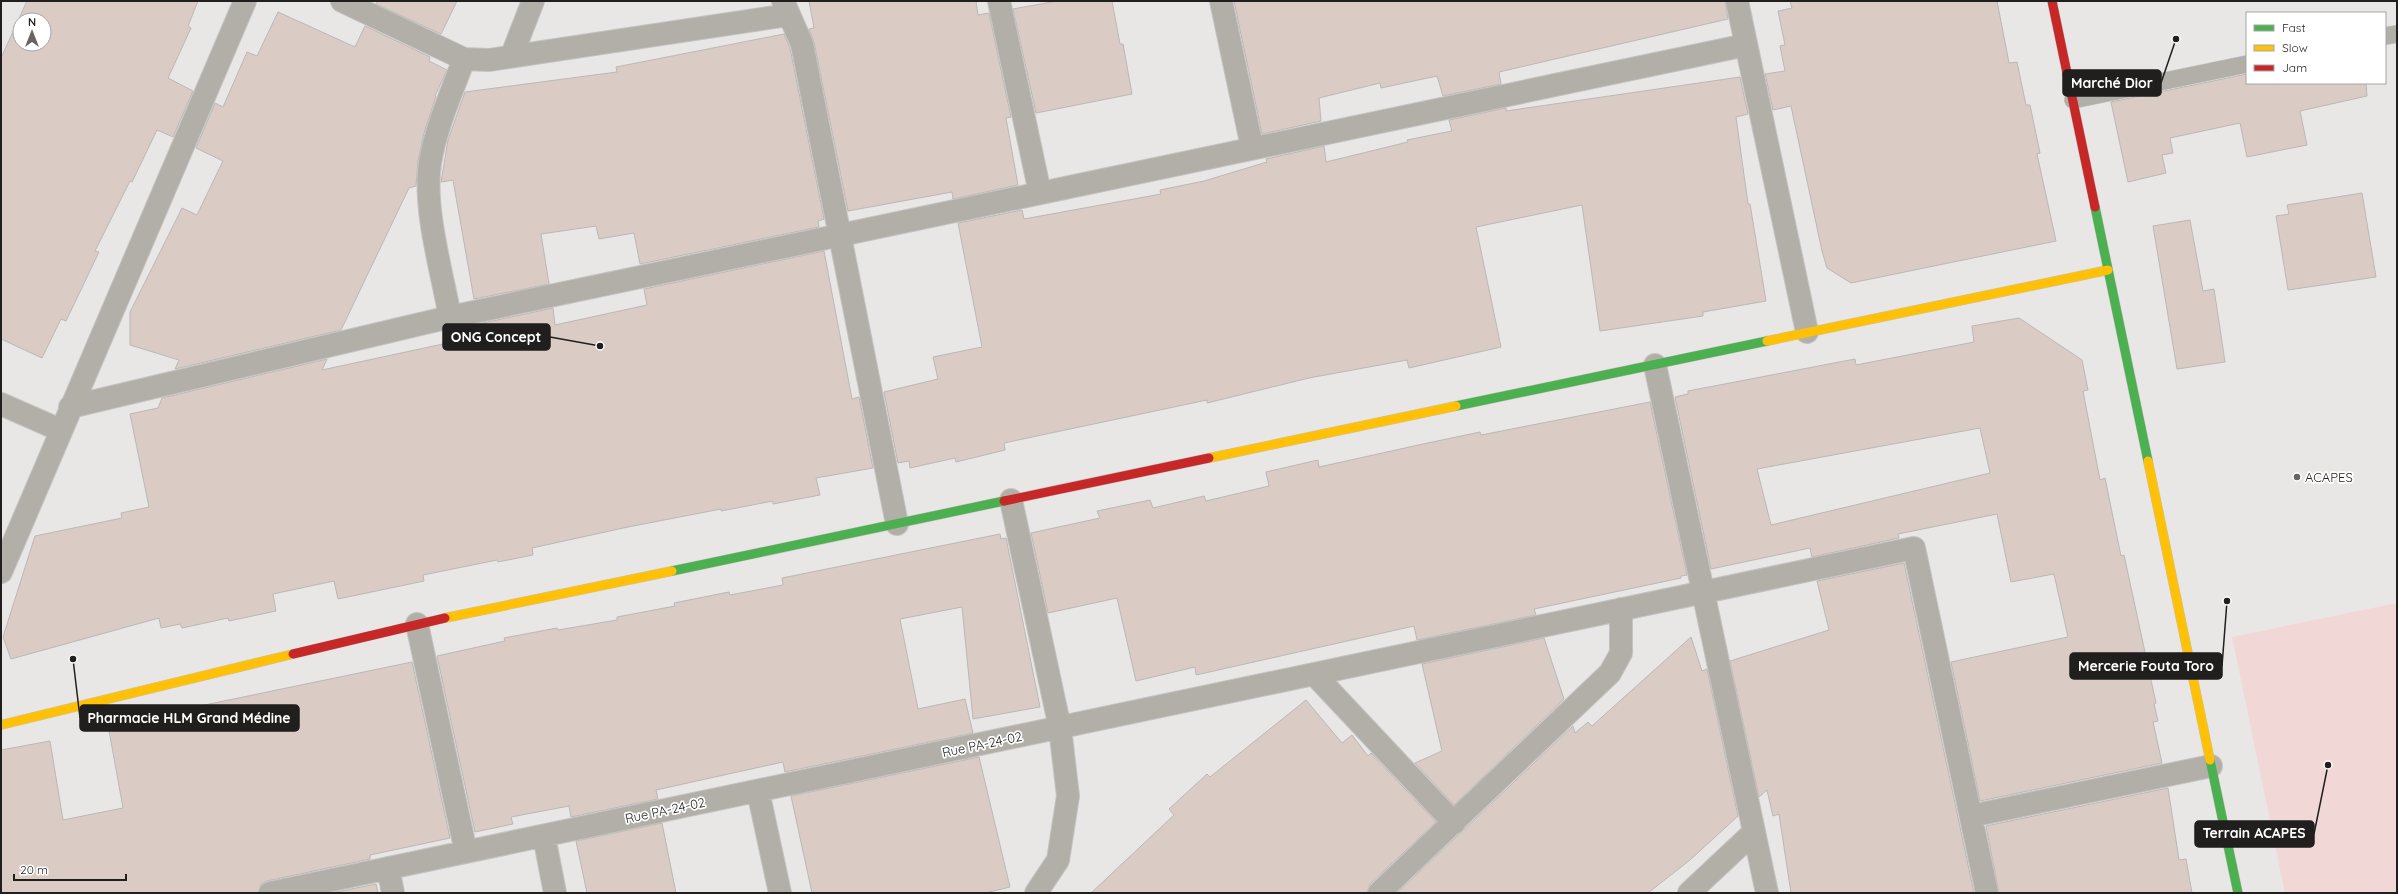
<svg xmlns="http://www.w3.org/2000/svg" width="2398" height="894" viewBox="0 0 2398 894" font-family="Quicksand,sans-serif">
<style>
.green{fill:#f2d7d7}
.building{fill:#dacbc4;stroke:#bab8b7;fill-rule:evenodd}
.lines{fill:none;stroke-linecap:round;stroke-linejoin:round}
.lane-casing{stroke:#c4c3c2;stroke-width:18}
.street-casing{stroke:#c4c3c2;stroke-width:24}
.fast-casing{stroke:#c4c3c2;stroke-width:10}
.slow-casing{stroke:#c4c3c2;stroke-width:10}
.jam-casing{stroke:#c4c3c2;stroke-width:10}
.lane{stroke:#b1afa8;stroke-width:17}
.street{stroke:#b1afa8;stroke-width:22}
.fast{stroke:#4caf50;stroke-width:9}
.slow{stroke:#ffc107;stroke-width:9}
.jam{stroke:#c62828;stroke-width:9}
.poi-dot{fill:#676564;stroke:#fff;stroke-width:1.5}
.labels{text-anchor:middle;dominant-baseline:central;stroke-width:3.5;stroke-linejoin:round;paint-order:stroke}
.poi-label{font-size:13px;fill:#211f1e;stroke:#fff;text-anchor:start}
.street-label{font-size:13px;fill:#211f1e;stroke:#fff}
.leader{fill:none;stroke:#211f1e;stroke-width:1.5}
.callout-dot{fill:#211f1e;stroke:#fff;stroke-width:1.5}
.callout{fill:#211f1e;stroke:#211f1e;stroke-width:1.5}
.callout-label{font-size:14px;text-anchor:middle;font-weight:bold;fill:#fff}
</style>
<rect width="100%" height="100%" fill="#e9e7e5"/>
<!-- green -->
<path class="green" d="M 2397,603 L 2397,893 L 2285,893 L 2232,637 Z"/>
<!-- building -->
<path class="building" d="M 27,1 L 198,1 L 188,26 L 191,28 L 168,78 L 193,91 L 173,137 L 157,130 L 132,182 L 130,181 L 95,251 L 99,252 L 66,321 L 61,319 L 42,358 L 1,339 L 1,58 ZM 20,20 L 44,20 L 44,44 L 20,44 Z
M 378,1 L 457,1 L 441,34 L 376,4 Z
M 809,1 L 976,1 L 978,15 L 989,13 L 1011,117 L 1006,118 L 1018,185 L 953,199 L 952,192 L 848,211 L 814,42 L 809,29 L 814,28 Z
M 1057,1 L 1112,1 L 1120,44 L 1123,44 L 1132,94 L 1036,113 L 1013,9 Z
M 1234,1 L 1725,1 L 1728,19 L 1499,72 L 1501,84 L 1443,96 L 1437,76 L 1381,88 L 1380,83 L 1319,98 L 1321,121 L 1262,134 Z
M 1790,1 L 1997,1 L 2009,63 L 2017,62 L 2026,105 L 2030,105 L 2040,153 L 2037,154 L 2056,241 L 1851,283 L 1827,268 L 1822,251 L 1791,106 L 1773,110 L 1765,74 L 1785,71 L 1780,46 L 1785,45 L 1778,11 L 1792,8 Z
M 278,12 L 355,47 L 365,26 L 430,57 L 429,61 L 447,70 L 435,96 L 436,96 L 424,133 L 418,161 L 416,186 L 409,188 L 341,330 L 175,369 L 179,360 L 130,345 L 130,312 L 182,208 L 197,215 L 223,161 L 196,148 L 215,103 L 223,107 L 247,52 L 257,56 Z
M 784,34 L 790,48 L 824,219 L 818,221 L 819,227 L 640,264 L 634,233 L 599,239 L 596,226 L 541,234 L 549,284 L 474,299 L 453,180 L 441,182 L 448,140 L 465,92 L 617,72 L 616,67 Z
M 2247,74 L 2247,83 L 2366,83 L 2367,96 L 2300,111 L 2307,145 L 2247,157 L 2240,123 L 2170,138 L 2173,153 L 2162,155 L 2166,173 L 2128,182 L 2111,102 Z
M 1740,77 L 1748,114 L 1736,117 L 1748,204 L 1750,204 L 1766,301 L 1703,312 L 1703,316 L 1600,331 L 1582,205 L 1476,227 L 1501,347 L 1409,368 L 1407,360 L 1309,378 L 1207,403 L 1207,400 L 1004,443 L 1005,450 L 956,462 L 955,458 L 910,468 L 909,461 L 898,463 L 884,392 L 938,379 L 933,357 L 982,347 L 958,223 L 1022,210 L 1024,219 L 1161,194 L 1160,190 L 1204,181 L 1267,162 L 1266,159 L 1324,146 L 1326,162 L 1408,142 L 1407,140 L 1452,131 L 1449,120 L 1506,108 L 1506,111 Z
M 2362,193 L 2376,277 L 2288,290 L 2276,216 L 2289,214 L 2287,205 Z
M 2190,220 L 2203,291 L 2214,289 L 2225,362 L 2177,369 L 2153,226 Z
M 824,251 L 852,399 L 859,397 L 873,468 L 816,478 L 820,495 L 773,504 L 773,501 L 721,511 L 721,509 L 628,527 L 532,548 L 533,555 L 498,562 L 497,560 L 423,575 L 424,581 L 338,599 L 334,581 L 273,594 L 276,611 L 229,621 L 228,618 L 182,628 L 180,624 L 161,628 L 159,618 L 11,659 L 3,637 L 35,536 L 122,518 L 121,513 L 149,507 L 130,414 L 158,408 L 162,398 L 327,359 L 322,370 L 480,336 L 478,324 L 553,308 L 555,325 L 647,305 L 644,289 Z
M 2019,318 L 2082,360 L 2088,390 L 2083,391 L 2100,480 L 2105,478 L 2121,556 L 2124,555 L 2156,703 L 2154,704 L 2158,721 L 2153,722 L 2162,763 L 1980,801 L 1951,662 L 2068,637 L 2054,574 L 2011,582 L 1997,514 L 1898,534 L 1899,538 L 1812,557 L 1810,548 L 1711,569 L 1675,397 L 1688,394 L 1688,391 L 1855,359 L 1856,365 L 1974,342 L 1972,326 ZM 1980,428 L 1990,473 L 1771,525 L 1757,469 Z
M 1650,402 L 1687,575 L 1681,576 L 1681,578 L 1534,609 L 1536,615 L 1417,640 L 1414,626 L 1196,675 L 1195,667 L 1136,681 L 1117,598 L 1048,613 L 1031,533 L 1100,518 L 1097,511 L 1150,500 L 1153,508 L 1204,496 L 1206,501 L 1269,486 L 1266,472 L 1318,460 L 1319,467 L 1423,444 L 1480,432 L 1481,435 Z
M 1000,534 L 1001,539 L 1006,538 L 1040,707 L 973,719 L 962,607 L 900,619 L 918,709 L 965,699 L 973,733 L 785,772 L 783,762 L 656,790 L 658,799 L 571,817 L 569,806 L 511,817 L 513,824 L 475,832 L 437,656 L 505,641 L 504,638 L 557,628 L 558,630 L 617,620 L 617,617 L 675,606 L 674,603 L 729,592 L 730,595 L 783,585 L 782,578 Z
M 1904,563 L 1974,893 L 1791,893 L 1779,814 L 1773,816 L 1767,790 L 1759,797 L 1730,661 L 1829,630 L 1817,581 Z
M 1691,637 L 1702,671 L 1707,669 L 1738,816 L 1690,860 L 1648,893 L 1397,893 L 1573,726 L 1575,733 L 1588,722 L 1592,726 Z
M 1544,638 L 1564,699 L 1454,805 L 1415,763 L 1442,751 L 1422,664 Z
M 412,662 L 450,838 L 370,855 L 370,859 L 267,881 L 261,884 L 258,893 L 1,893 L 1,750 L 50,741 L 63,820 L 123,808 L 108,725 Z
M 1306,700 L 1342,743 L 1352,735 L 1368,756 L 1371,753 L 1436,822 L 1370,884 L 1367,893 L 1091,893 L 1174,815 L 1169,809 L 1207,774 L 1210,777 Z
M 979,757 L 1010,887 L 985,893 L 812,893 L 791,796 Z
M 2168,788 L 2179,860 L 2186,859 L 2192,893 L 1999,893 L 1986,826 Z
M 662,823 L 676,893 L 587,893 L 576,841 Z
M 376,884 L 378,893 L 331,893 Z"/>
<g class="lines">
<!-- lane casing -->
<g class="lane-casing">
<path id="lane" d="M 2385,36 L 2397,34
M 2073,100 L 2247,64"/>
</g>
<!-- street casing -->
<g class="street-casing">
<path id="street" d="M 342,1 L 464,59 L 489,60 L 788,15
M 783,1 L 802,44 L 897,524
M 999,1 L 1040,193
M 1221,1 L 1252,147
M 1737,1 L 1807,332
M 512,55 L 533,1
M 450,317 C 442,272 423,208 430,163 C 436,127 451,94 464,59
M 1655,365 L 1767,893
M 1,404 L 60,430
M 70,407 L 450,317 L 1746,45
M 1011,500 L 1060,728 L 1068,796 L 1058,860 L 1036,893
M 1,572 L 245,1
M 417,624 L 466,852
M 1314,674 L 1454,823
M 758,791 L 780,893
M 1971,816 L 2211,766
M 544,836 L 555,893
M 388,868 L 393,893
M 270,893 L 1914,548 L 1987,893
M 1379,893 L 1610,673 L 1621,653 L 1621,609
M 1689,893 L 1754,832"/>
</g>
<!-- fast casing -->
<g class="fast-casing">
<path id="fast" d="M 2095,207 L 2148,461
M 1456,406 L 1767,341
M 672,571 L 1004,501
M 2210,760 L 2238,893"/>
</g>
<!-- slow casing -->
<g class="slow-casing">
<path id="slow" d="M 1767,341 L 2108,270
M 1209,458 L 1456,406
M 2148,461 L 2210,760
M 445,618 L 672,571
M 1,725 L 293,654"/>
</g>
<!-- jam casing -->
<g class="jam-casing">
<path id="jam" d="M 2052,1 L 2095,207
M 1004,501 L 1209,458
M 293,654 L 445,618"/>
</g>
<!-- lane -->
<use href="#lane" class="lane"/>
<!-- street -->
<use href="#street" class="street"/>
<!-- fast -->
<use href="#fast" class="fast"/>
<!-- slow -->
<use href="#slow" class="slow"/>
<!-- jam -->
<use href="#jam" class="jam"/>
</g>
<!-- markers -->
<circle class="poi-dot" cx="2297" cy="477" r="4"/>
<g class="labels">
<!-- poi labels -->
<g class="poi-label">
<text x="2305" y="477">ACAPES</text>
</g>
<!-- street labels -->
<g class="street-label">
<text transform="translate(982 744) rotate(-12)">Rue PA-24-02</text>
<text transform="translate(665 810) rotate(-12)">Rue PA-24-02</text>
</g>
</g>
<!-- callouts -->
<path class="leader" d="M2176 39L2161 83M600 346L550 337M2227 601L2222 666M73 659L80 718M2328 765L2314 834"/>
<g class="callout-dot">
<circle cx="2176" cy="39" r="4"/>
<circle cx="600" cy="346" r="4"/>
<circle cx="2227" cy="601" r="4"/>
<circle cx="73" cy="659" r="4"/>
<circle cx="2328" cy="765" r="4"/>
</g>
<g class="callout">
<rect x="2063" y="70" width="98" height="26" rx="4"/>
<rect x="443" y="324" width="107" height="26" rx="4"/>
<rect x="2070" y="653" width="152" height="26" rx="4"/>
<rect x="80" y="705" width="219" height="26" rx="4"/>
<rect x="2195" y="821" width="119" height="26" rx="4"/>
</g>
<g class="callout-label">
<text x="2112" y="88">Marché Dior</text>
<text x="496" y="342">ONG Concept</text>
<text x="2146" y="671">Mercerie Fouta Toro</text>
<text x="189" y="723">Pharmacie HLM Grand Médine</text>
<text x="2254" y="838">Terrain ACAPES</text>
</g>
<!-- border -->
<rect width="2398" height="894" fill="none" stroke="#211f1e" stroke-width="4"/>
<!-- legend -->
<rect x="2246" y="12" width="140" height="72" fill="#ffffff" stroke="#a6a5a5"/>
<rect x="2254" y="25" width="20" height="6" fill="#4caf50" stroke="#a6a5a5"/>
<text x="2282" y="32" font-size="12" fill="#211f1e">Fast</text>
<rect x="2254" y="45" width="20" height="6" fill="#ffc107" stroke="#a6a5a5"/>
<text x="2282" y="52" font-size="12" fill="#211f1e">Slow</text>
<rect x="2254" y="65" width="20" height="6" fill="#c62828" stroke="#a6a5a5"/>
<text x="2282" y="72" font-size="12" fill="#211f1e">Jam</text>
<!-- north arrow -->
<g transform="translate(32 32)"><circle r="19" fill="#ffffff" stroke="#a6a5a5"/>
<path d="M0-3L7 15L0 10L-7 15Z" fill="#676564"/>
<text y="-6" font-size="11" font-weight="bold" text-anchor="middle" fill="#211f1e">N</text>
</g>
<!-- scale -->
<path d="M14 874v6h112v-6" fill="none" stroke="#211f1e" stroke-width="2"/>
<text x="20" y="874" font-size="12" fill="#211f1e" stroke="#ffffff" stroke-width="3" paint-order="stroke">20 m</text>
</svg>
